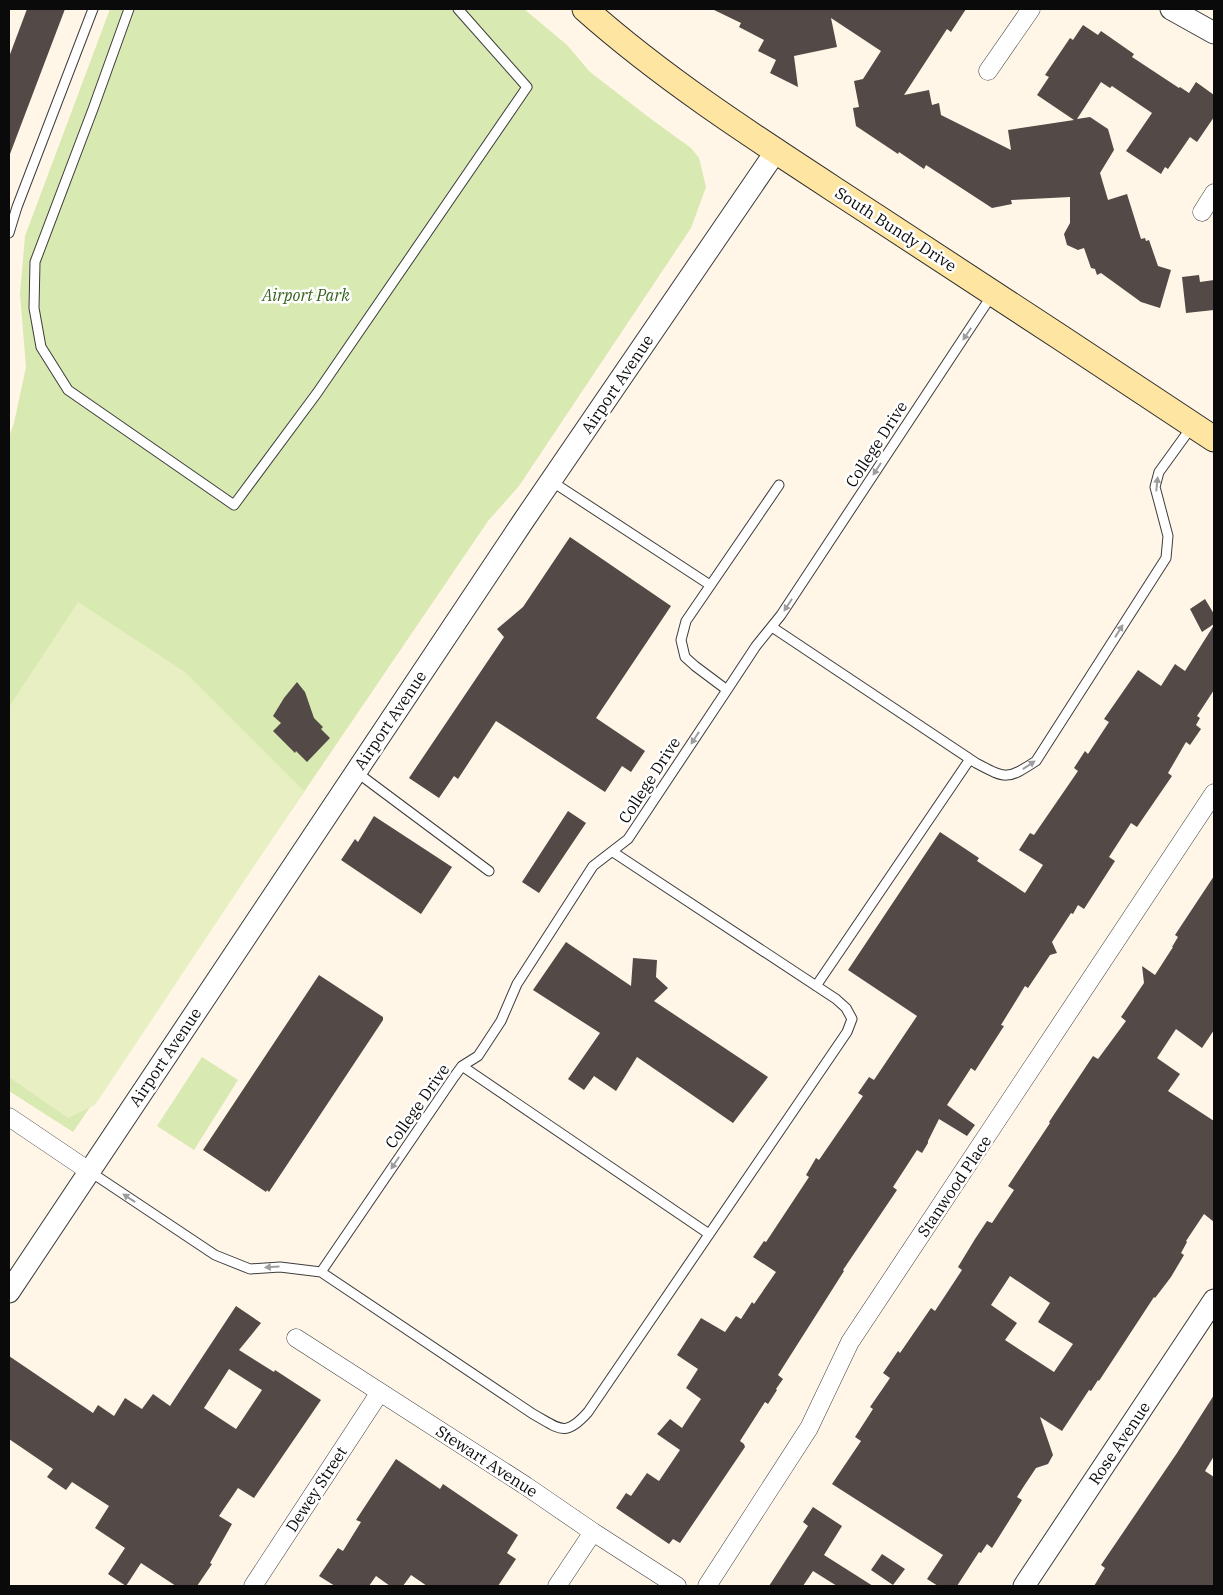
<svg xmlns="http://www.w3.org/2000/svg" width="1223" height="1595" viewBox="0 0 1223 1595" font-family="'IBM Plex Serif',serif">
<style>
.green{fill:#d8e9b1}
.pitch{fill:#e8f0c3}
.building{fill:#534946;fill-rule:evenodd}
.lines{fill:none;stroke-linecap:round;stroke-linejoin:round}
.service-casing{stroke:#3d3d3d;stroke-width:11}
.minor-casing{stroke:#3d3d3d;stroke-width:19}
.tertiary-casing{stroke:#3d3d3d;stroke-width:23}
.secondary-casing{stroke:#2c2c2c;stroke-width:27}
.service{stroke:#fff;stroke-width:9}
.minor{stroke:#fff;stroke-width:18}
.tertiary{stroke:#fff;stroke-width:21}
.secondary{stroke:#ffe5a2;stroke-width:25}
.oneway{fill:#9d9d9d}
.labels{text-anchor:middle;dominant-baseline:central;stroke-width:5;stroke-linejoin:round;paint-order:stroke}
.street-label{font-size:16px;fill:#0a0a0a;stroke:#fff}
.park-label{font-size:16px;font-style:italic;fill:#35621a;stroke:#fff}
</style>
<rect width="100%" height="100%" fill="#fff6e7"/>
<!-- green -->
<path class="green" d="M 110,9 L 524,9 L 567,45 L 590,72 L 651,119 L 691,148 L 699,158 L 706,187 L 691,228 L 519,486 L 488,521 L 73,1132 L 9,1091 L 9,437 L 14,423 L 26,367 L 20,294 L 25,236 Z
M 202,1057 L 238,1080 L 194,1150 L 157,1126 Z"/>
<!-- pitch -->
<path class="pitch" d="M 78,602 L 185,672 L 304,791 L 95,1105 L 68,1118 L 9,1077 L 9,707 Z"/>
<!-- building -->
<path class="building" d="M 27,9 L 65,9 L 10,154 L 9,154 L 9,57 Z
M 712,9 L 966,9 L 951,32 L 947,29 L 904,95 L 929,90 L 932,105 L 939,103 L 941,115 L 1011,150 L 1008,130 L 1074,120 L 1037,95 L 1049,77 L 1045,75 L 1070,38 L 1073,40 L 1083,25 L 1098,35 L 1101,31 L 1134,54 L 1132,57 L 1179,88 L 1180,87 L 1189,93 L 1196,82 L 1214,95 L 1214,117 L 1197,142 L 1190,137 L 1168,169 L 1165,167 L 1161,174 L 1126,151 L 1152,113 L 1112,86 L 1110,88 L 1101,82 L 1077,119 L 1090,117 L 1108,129 L 1114,150 L 1100,173 L 1108,200 L 1127,194 L 1141,239 L 1145,238 L 1146,241 L 1149,240 L 1158,266 L 1171,270 L 1160,308 L 1141,302 L 1101,273 L 1097,275 L 1095,269 L 1091,268 L 1084,248 L 1078,250 L 1067,245 L 1064,234 L 1070,223 L 1070,197 L 1011,200 L 1012,204 L 992,208 L 926,165 L 924,169 L 899,152 L 898,154 L 856,126 L 853,108 L 859,107 L 854,81 L 863,79 L 881,51 L 831,18 L 837,47 L 794,56 L 798,87 L 770,73 L 776,60 L 758,51 L 764,40 L 739,27 L 741,23 Z
M 1199,275 L 1200,282 L 1214,280 L 1214,310 L 1186,313 L 1182,277 Z
M 570,537 L 671,606 L 596,718 L 645,751 L 631,772 L 622,766 L 605,792 L 496,721 L 458,779 L 454,776 L 439,798 L 409,778 L 504,637 L 497,629 L 523,607 Z
M 1205,599 L 1214,614 L 1214,624 L 1202,632 L 1190,609 Z
M 1214,625 L 1214,690 L 1197,716 L 1200,718 L 1196,725 L 1201,729 L 1190,745 L 1186,742 L 1168,773 L 1172,776 L 1137,827 L 1131,823 L 1109,857 L 1115,861 L 1084,909 L 1078,905 L 1073,914 L 1071,913 L 1052,942 L 1057,953 L 1050,955 L 1028,988 L 1025,986 L 1001,1025 L 1004,1026 L 975,1071 L 971,1068 L 947,1105 L 975,1125 L 967,1136 L 939,1119 L 928,1141 L 928,1143 L 922,1153 L 917,1150 L 893,1187 L 897,1190 L 843,1270 L 844,1271 L 778,1375 L 783,1379 L 776,1389 L 777,1390 L 768,1404 L 765,1402 L 740,1441 L 744,1444 L 745,1447 L 680,1543 L 673,1539 L 669,1544 L 616,1508 L 626,1493 L 631,1496 L 647,1473 L 659,1481 L 680,1450 L 657,1434 L 670,1419 L 682,1428 L 701,1399 L 686,1388 L 698,1369 L 677,1355 L 701,1318 L 725,1332 L 736,1316 L 741,1319 L 752,1302 L 754,1304 L 776,1272 L 753,1257 L 764,1241 L 766,1242 L 809,1177 L 806,1175 L 816,1158 L 819,1160 L 863,1096 L 858,1093 L 869,1077 L 874,1080 L 917,1016 L 848,970 L 940,832 L 979,858 L 977,861 L 1025,893 L 1043,865 L 1019,850 L 1030,833 L 1034,835 L 1078,771 L 1074,768 L 1085,751 L 1088,754 L 1109,722 L 1104,719 L 1138,670 L 1161,686 L 1175,664 L 1185,671 Z
M 297,682 L 305,692 L 314,718 L 323,727 L 321,729 L 330,738 L 307,762 L 296,751 L 295,753 L 273,731 L 281,723 L 273,716 L 284,698 Z
M 568,811 L 586,823 L 539,893 L 522,882 Z
M 374,816 L 452,867 L 421,914 L 341,860 L 355,839 L 358,842 Z
M 1214,876 L 1214,1030 L 1202,1048 L 1176,1029 L 1157,1058 L 1180,1074 L 1168,1091 L 1214,1121 L 1214,1222 L 1204,1214 L 1186,1241 L 1187,1242 L 1181,1253 L 1184,1255 L 1171,1277 L 1155,1298 L 1154,1297 L 1099,1381 L 1098,1380 L 1091,1391 L 1089,1390 L 1062,1431 L 1040,1417 L 1053,1455 L 1048,1464 L 1036,1468 L 1024,1486 L 1017,1497 L 1022,1500 L 992,1548 L 987,1544 L 981,1553 L 979,1552 L 957,1586 L 938,1586 L 927,1579 L 943,1555 L 832,1484 L 861,1441 L 855,1437 L 873,1409 L 870,1407 L 890,1378 L 883,1373 L 898,1351 L 900,1353 L 931,1308 L 935,1311 L 962,1270 L 958,1267 L 975,1239 L 987,1221 L 992,1223 L 1014,1190 L 1008,1186 L 1050,1123 L 1049,1122 L 1093,1056 L 1098,1059 L 1126,1021 L 1121,1017 L 1144,983 L 1142,966 L 1155,975 L 1173,947 L 1172,947 L 1178,937 L 1175,935 ZM 1010,1276 L 1050,1303 L 1038,1322 L 1073,1344 L 1054,1372 L 1005,1340 L 1017,1323 L 991,1305 Z
M 566,942 L 631,986 L 633,958 L 657,960 L 656,977 L 668,988 L 654,1001 L 768,1077 L 733,1123 L 637,1057 L 616,1091 L 594,1076 L 584,1090 L 568,1079 L 600,1033 L 533,990 Z
M 319,975 L 383,1017 L 383,1020 L 269,1192 L 267,1190 L 266,1192 L 203,1150 Z
M 236,1306 L 261,1323 L 239,1350 L 274,1372 L 275,1370 L 321,1400 L 254,1498 L 238,1488 L 219,1516 L 232,1524 L 210,1563 L 212,1564 L 197,1586 L 176,1586 L 141,1563 L 126,1586 L 108,1574 L 125,1548 L 95,1528 L 109,1506 L 72,1482 L 66,1490 L 47,1477 L 53,1469 L 9,1439 L 9,1356 L 93,1413 L 98,1405 L 114,1416 L 125,1398 L 142,1409 L 153,1394 L 170,1406 ZM 229,1369 L 262,1390 L 236,1429 L 204,1408 Z
M 1214,1395 L 1214,1456 L 1205,1471 L 1214,1477 L 1214,1586 L 1094,1586 L 1105,1568 L 1101,1565 L 1177,1453 Z
M 396,1459 L 440,1489 L 443,1484 L 518,1535 L 507,1553 L 516,1559 L 498,1586 L 427,1586 L 411,1575 L 403,1586 L 390,1586 L 376,1576 L 369,1586 L 335,1586 L 319,1576 L 338,1548 L 343,1551 L 361,1522 L 356,1520 Z
M 813,1507 L 842,1526 L 824,1555 L 873,1586 L 837,1586 L 813,1571 L 803,1586 L 769,1586 L 808,1526 L 803,1522 Z
M 882,1554 L 905,1569 L 893,1585 L 871,1570 Z"/>
<g class="lines">
<!-- service casing -->
<g class="service-casing">
<path id="service" d="M 129,9 L 93,109 L 35,262 L 34,308 L 41,347 L 68,390 L 234,505 L 317,393 L 527,87 L 458,9
M 9,233 L 17,207 L 93,9
M 551,481 L 710,585
M 772,627 L 976,763 C 1006,779 1007,780 1036,761 L 1166,558 L 1168,536 L 1155,487 L 1159,472 L 1193,425
M 727,690 L 695,666 L 685,657 L 681,640 L 686,621 L 779,485
M 355,771 L 489,871
M 816,986 L 970,759
M 462,1066 L 709,1234
M 89,1171 L 215,1255 L 250,1269 L 280,1267 L 321,1272 L 533,1414 C 560,1429 565,1438 588,1412 L 847,1032 L 852,1019 L 846,1008 L 836,999 L 613,852
M 321,1272 L 454,1077 L 462,1066 L 478,1056 L 501,1021 L 517,984 L 593,866 L 628,839 L 727,690 L 756,646 L 781,615 L 992,295"/>
</g>
<!-- minor casing -->
<g class="minor-casing">
<path id="minor" d="M 988,71 L 1031,9
M 1202,212 L 1214,193
M 9,1117 L 89,1171
M 296,1338 L 526,1486 L 593,1532 L 677,1586
M 253,1586 L 380,1392
M 557,1586 L 593,1532
M 707,1586 L 809,1428 L 850,1342 L 1214,793"/>
</g>
<!-- tertiary casing -->
<g class="tertiary-casing">
<path id="tertiary" d="M 1171,9 L 1214,33
M 9,1292 L 524,520 L 776,151
M 1024,1586 L 1214,1300"/>
</g>
<!-- secondary casing -->
<g class="secondary-casing">
<path id="secondary" d="M 585,9 C 674,88 776,151 875,216 C 989,290 1101,364 1214,439"/>
</g>
<!-- service -->
<use href="#service" class="service"/>
<!-- minor -->
<use href="#minor" class="minor"/>
<!-- tertiary -->
<use href="#tertiary" class="tertiary"/>
<!-- secondary -->
<use href="#secondary" class="secondary"/>
</g>
<!-- one-way arrows -->
<defs><path id="oneway-solid" d="M-6-.8H1V-3.2L6.5 0L1 3.2V.8H-6Z" transform="scale(1.25)"/></defs>
<g class="oneway">
<use href="#oneway-solid" transform="translate(967 334) rotate(124)"/>
<use href="#oneway-solid" transform="translate(877 469) rotate(123)"/>
<use href="#oneway-solid" transform="translate(1157 484) rotate(-84)"/>
<use href="#oneway-solid" transform="translate(788 605) rotate(123)"/>
<use href="#oneway-solid" transform="translate(1119 631) rotate(-58)"/>
<use href="#oneway-solid" transform="translate(695 738) rotate(123)"/>
<use href="#oneway-solid" transform="translate(1029 765) rotate(-34)"/>
<use href="#oneway-solid" transform="translate(395 1163) rotate(124)"/>
<use href="#oneway-solid" transform="translate(129 1198) rotate(-146)"/>
<use href="#oneway-solid" transform="translate(272 1267) rotate(177)"/>
</g>
<g class="labels">
<!-- street labels -->
<g class="street-label">
<text transform="translate(896 229) rotate(33)">South Bundy Drive</text>
<text transform="translate(617 384) rotate(-56)">Airport Avenue</text>
<text transform="translate(876 444) rotate(-57)">College Drive</text>
<text transform="translate(390 720) rotate(-56)">Airport Avenue</text>
<text transform="translate(649 780) rotate(-57)">College Drive</text>
<text transform="translate(165 1057) rotate(-56)">Airport Avenue</text>
<text transform="translate(417 1106) rotate(-55)">College Drive</text>
<text transform="translate(954 1186) rotate(-56)">Stanwood Place</text>
<text transform="translate(1119 1443) rotate(-56)">Rose Avenue</text>
<text transform="translate(487 1461) rotate(33)">Stewart Avenue</text>
<text transform="translate(316 1489) rotate(-57)">Dewey Street</text>
</g>
<!-- park labels -->
<g class="park-label">
<text x="306" y="295">Airport Park</text>
</g>
</g>
<!-- border -->
<rect width="1223" height="1595" fill="none" stroke="#0a0a0a" stroke-width="20"/>
</svg>
